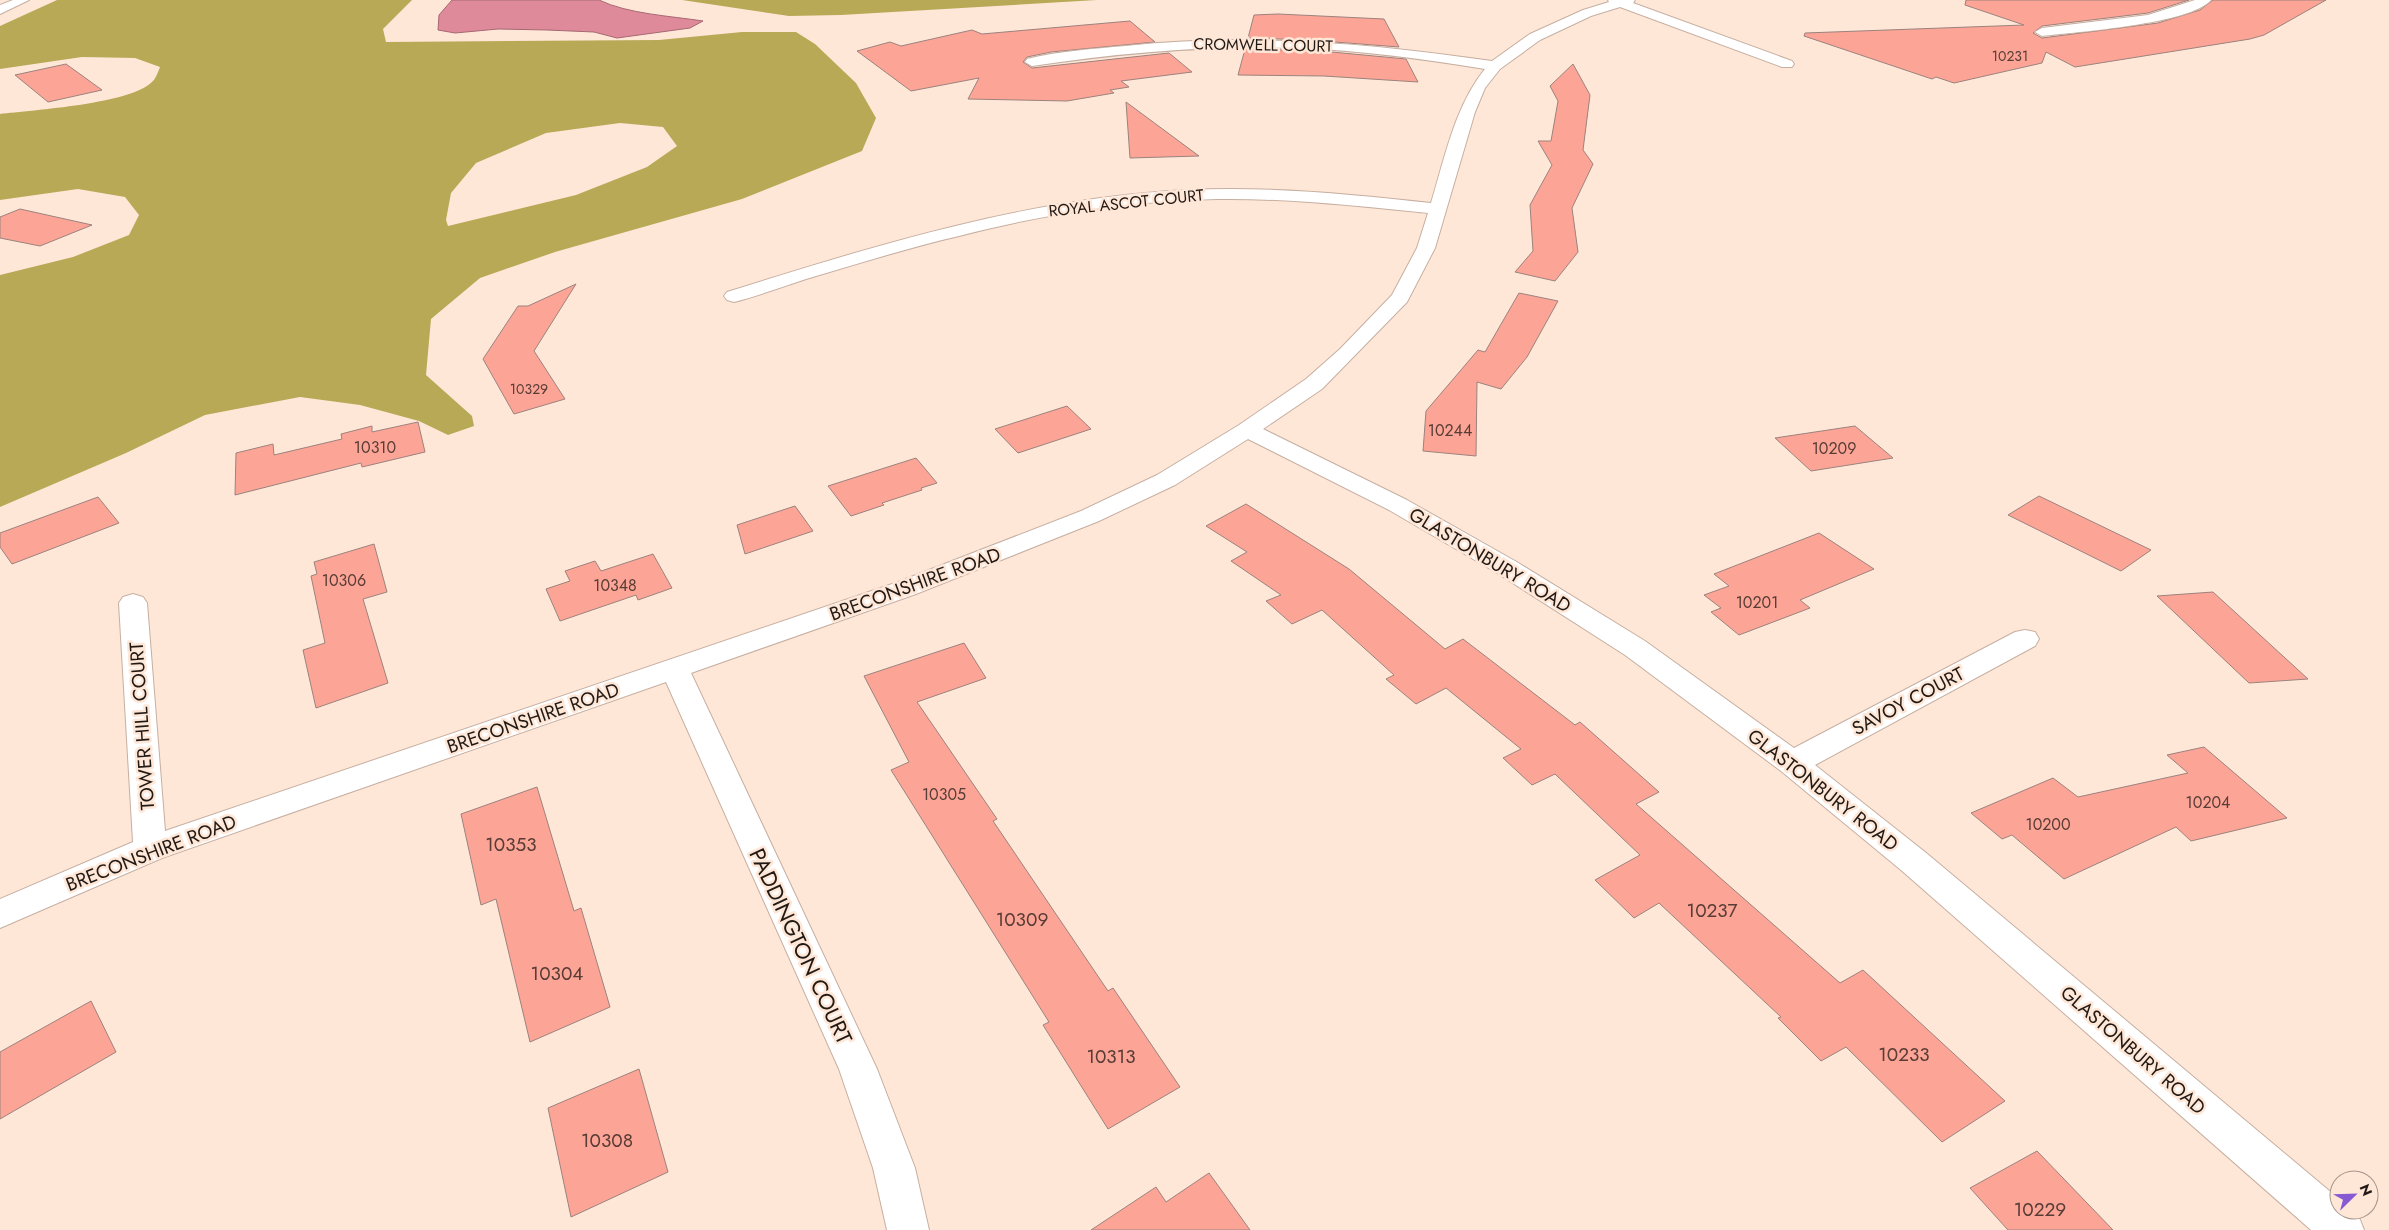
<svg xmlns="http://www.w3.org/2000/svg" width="2389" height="1230" viewBox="0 0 2389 1230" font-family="Jost,sans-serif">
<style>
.forest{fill:#b8a956;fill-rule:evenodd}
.water{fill:#df8a9b;stroke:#a66872}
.building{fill:#fca597;stroke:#9c827d}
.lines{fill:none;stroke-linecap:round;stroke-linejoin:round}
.street-casing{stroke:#c6afa1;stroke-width:2}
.street{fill:#fff;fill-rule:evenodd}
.labels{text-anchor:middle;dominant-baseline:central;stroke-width:5;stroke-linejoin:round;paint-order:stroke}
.far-number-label{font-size:14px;fill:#583c35}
.far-street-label{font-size:16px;fill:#211914;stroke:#ffe7d8}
.number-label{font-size:16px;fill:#583c35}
.street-label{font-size:19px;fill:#211914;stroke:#ffe7d8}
.near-number-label{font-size:19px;fill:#583c35}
.near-street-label{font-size:22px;fill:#211914;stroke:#ffe7d8}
</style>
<rect width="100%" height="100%" fill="#ffe7d8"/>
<!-- forest -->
<path class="forest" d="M 57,0 L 412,0 L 383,29 L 386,42 L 659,40 L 742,32 L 796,32 L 815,44 L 856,83 L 876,118 L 862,151 L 742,199 L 555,252 L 480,278 L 431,319 L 426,375 L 472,416 L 474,426 L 448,435 L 419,421 L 360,405 L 300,397 L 205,415 L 126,453 L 0,507 L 0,275 L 73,257 L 129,235 L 139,215 L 125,197 L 78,189 L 0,200 L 0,114 C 32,110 133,104 153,81 C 156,78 158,72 160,67 L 135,58 L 82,57 L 0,69 L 0,26 ZM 620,123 L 663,127 L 677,146 L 647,167 L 576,195 L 448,226 L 446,220 L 451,193 L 476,163 L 546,133 Z
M 682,0 L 1097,0 L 841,15 L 789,16 Z"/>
<!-- water -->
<path class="water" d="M 452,0 L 599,0 C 628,14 671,16 703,21 L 690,28 L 617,38 L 594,32 L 547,30 L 498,29 L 455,33 L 438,30 L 439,15 Z"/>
<!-- building -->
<path class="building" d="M 1966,0 L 2189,0 L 2148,13 L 2042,26 L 2033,33 L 2042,38 L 2158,23 L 2200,10 L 2213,0 L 2326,0 L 2264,35 L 2250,39 L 2075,67 L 2046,52 L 2042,63 L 1954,83 L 1936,77 L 1932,79 L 1804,36 L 1805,33 L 2024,25 L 1965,5 Z
M 1278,14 L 1384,19 L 1399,47 L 1309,40 L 1248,38 L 1254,15 Z
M 1130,21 L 1155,42 L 1051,52 L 1027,57 L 1023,62 L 1032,68 L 1169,53 L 1192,72 L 1121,81 L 1129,87 L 1110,90 L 1114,93 L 1067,101 L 968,99 L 979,78 L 911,91 L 857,51 L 890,42 L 901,46 L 972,30 L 982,34 Z
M 1245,49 L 1321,51 L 1406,59 L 1418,82 L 1324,76 L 1238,75 Z
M 66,64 L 102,90 L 48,102 L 15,75 Z
M 1573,64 L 1590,95 L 1583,150 L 1593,164 L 1572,208 L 1578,252 L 1555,281 L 1515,272 L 1533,251 L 1530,205 L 1552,165 L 1538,141 L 1551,141 L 1558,101 L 1550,86 Z
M 1126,102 L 1199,156 L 1130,158 Z
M 20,209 L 92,225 L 40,246 L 0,238 L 0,217 Z
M 576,284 L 534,351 L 565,399 L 514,414 L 483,359 L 518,306 L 528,306 Z
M 1519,293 L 1558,301 L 1527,357 L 1501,389 L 1477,382 L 1476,456 L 1423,451 L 1426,411 L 1478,350 L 1485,352 Z
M 1067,406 L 1091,429 L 1018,453 L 995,429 Z
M 418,422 L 425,452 L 362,467 L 361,463 L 235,495 L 236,453 L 273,444 L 274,455 L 342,439 L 341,434 L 372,426 L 372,432 Z
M 1855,426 L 1893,458 L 1811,471 L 1775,438 Z
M 916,458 L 937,483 L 921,488 L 922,490 L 882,503 L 884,505 L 851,516 L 828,486 Z
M 2039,496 L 2151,550 L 2121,571 L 2008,515 Z
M 98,497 L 119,523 L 12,564 L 0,547 L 0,533 Z
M 1246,504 L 1349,569 L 1445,649 L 1463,639 L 1575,725 L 1580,722 L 1659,792 L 1636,804 L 1840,983 L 1863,970 L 2005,1101 L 1942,1142 L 1846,1047 L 1821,1061 L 1778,1018 L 1781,1017 L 1659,903 L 1634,918 L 1595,880 L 1640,855 L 1555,774 L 1532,785 L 1503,758 L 1521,749 L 1446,688 L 1416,704 L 1386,679 L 1394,675 L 1322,610 L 1292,624 L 1266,601 L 1281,595 L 1231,561 L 1247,552 L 1206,526 Z
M 795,506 L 813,531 L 745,554 L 737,525 Z
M 1819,533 L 1874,569 L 1800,600 L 1810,608 L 1739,635 L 1711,612 L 1721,608 L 1704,595 L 1729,586 L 1714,574 Z
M 374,544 L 387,592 L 363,599 L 388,683 L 316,708 L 303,650 L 325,643 L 311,576 L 317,574 L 314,562 Z
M 653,554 L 672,588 L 638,600 L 636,595 L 560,621 L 546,589 L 570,581 L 565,571 L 595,561 L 601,571 Z
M 2213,592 L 2308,679 L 2249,683 L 2157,596 Z
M 964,643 L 986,678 L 917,702 L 997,819 L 993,821 L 1108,991 L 1113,988 L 1180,1087 L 1108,1129 L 1043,1025 L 1049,1022 L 891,770 L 909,762 L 864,676 Z
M 2204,747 L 2287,818 L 2191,841 L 2176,827 L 2064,879 L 2012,835 L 2002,839 L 1971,813 L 2053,778 L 2078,797 L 2188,773 L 2167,755 Z
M 537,787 L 574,911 L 581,908 L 610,1007 L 530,1042 L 496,899 L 481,905 L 461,814 Z
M 91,1001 L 116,1052 L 0,1119 L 0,1052 Z
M 639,1069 L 668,1172 L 571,1217 L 548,1108 Z
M 2037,1151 L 2113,1230 L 2008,1230 L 1970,1188 Z
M 1209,1173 L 1250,1230 L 1091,1230 L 1156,1187 L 1166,1202 Z"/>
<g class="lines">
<!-- street casing -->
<g class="street-casing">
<path id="street" d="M 13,0 L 29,0 L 0,14 L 0,5 Z
M 1608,0 L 1635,0 L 1633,3 L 1792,61 L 1794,64 L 1792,67 L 1782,67 L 1620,7 L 1591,16 L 1540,40 L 1500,69 L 1485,88 L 1475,112 L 1435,248 L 1407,302 L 1322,389 L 1263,429 L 1407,500 L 1515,561 L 1645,641 L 1794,748 L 2015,632 L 2025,630 L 2035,632 L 2039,639 L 2035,646 L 1815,765 L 1925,852 L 2339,1199 L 2339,1210 C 2358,1210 2358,1214 2364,1230 L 2311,1230 L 1901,870 L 1781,771 L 1625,655 L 1497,573 L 1389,510 L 1248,439 L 1175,485 L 1099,521 L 916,594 L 691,673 L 877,1069 L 915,1168 L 929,1230 L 887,1230 L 873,1168 L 839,1069 L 666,682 L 162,858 L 0,928 L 0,899 L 133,842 L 119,603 L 123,597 L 133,594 L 143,597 L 147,603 L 165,831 L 898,582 L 1081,511 L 1157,475 L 1239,425 L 1306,379 L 1340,349 L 1392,295 L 1417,248 L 1428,213 C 1358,206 1287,198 1217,199 C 1130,201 1043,214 959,236 C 907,248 857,264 806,279 C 782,287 758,296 734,302 L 727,300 L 724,296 L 727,292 C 877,245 1028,198 1186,190 C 1268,186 1350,194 1431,203 C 1445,157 1455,106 1485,69 C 1423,59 1360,50 1297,48 C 1208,45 1120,53 1032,66 L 1025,62 L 1027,59 C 1059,51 1093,49 1125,46 C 1250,33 1368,43 1492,61 L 1530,34 L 1583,10 L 1609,2 Z
M 2195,0 L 2211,0 C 2191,24 2076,32 2042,36 L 2035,32 L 2042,28 L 2148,15 Z"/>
</g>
<!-- street -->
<use href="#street" class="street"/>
</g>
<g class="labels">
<!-- far-number labels -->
<g class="far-number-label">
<text x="2010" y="56">10231</text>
<text x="529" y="389">10329</text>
</g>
<!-- far-street labels -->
<g class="far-street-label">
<text transform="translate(1263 45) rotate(1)">CROMWELL COURT</text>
<text transform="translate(1126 203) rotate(-6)">ROYAL ASCOT COURT</text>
</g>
<!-- number labels -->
<g class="number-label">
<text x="1450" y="430">10244</text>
<text x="375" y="447">10310</text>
<text x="1834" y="448">10209</text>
<text x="344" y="580">10306</text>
<text x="615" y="585">10348</text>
<text x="1757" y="602">10201</text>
<text x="944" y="794">10305</text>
<text x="2208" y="802">10204</text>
<text x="2048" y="824">10200</text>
</g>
<!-- street labels -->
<g class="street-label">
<text transform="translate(1490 560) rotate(31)">GLASTONBURY ROAD</text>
<text transform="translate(915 584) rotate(-20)">BRECONSHIRE ROAD</text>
<text transform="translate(1908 701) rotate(-28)">SAVOY COURT</text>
<text transform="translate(533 718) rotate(-19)">BRECONSHIRE ROAD</text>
<text transform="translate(142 726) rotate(-94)">TOWER HILL COURT</text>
<text transform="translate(1823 790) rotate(38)">GLASTONBURY ROAD</text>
<text transform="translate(151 853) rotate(-21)">BRECONSHIRE ROAD</text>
<text transform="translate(2133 1050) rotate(41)">GLASTONBURY ROAD</text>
</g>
<!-- near-number labels -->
<g class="near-number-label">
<text x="511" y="844">10353</text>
<text x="1712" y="910">10237</text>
<text x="1022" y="919">10309</text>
<text x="557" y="973">10304</text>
<text x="1904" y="1054">10233</text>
<text x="1111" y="1056">10313</text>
<text x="607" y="1140">10308</text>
<text x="2040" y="1209">10229</text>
</g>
<!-- near-street labels -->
<g class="near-street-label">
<text transform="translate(801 946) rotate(65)">PADDINGTON COURT</text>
</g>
</g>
<!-- north arrow -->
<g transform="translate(2354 1195) rotate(67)"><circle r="24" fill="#ffe7d8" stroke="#a6958a"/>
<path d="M0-4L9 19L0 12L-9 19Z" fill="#875ad3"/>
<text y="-8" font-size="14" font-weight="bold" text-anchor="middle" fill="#211914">N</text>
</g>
</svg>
